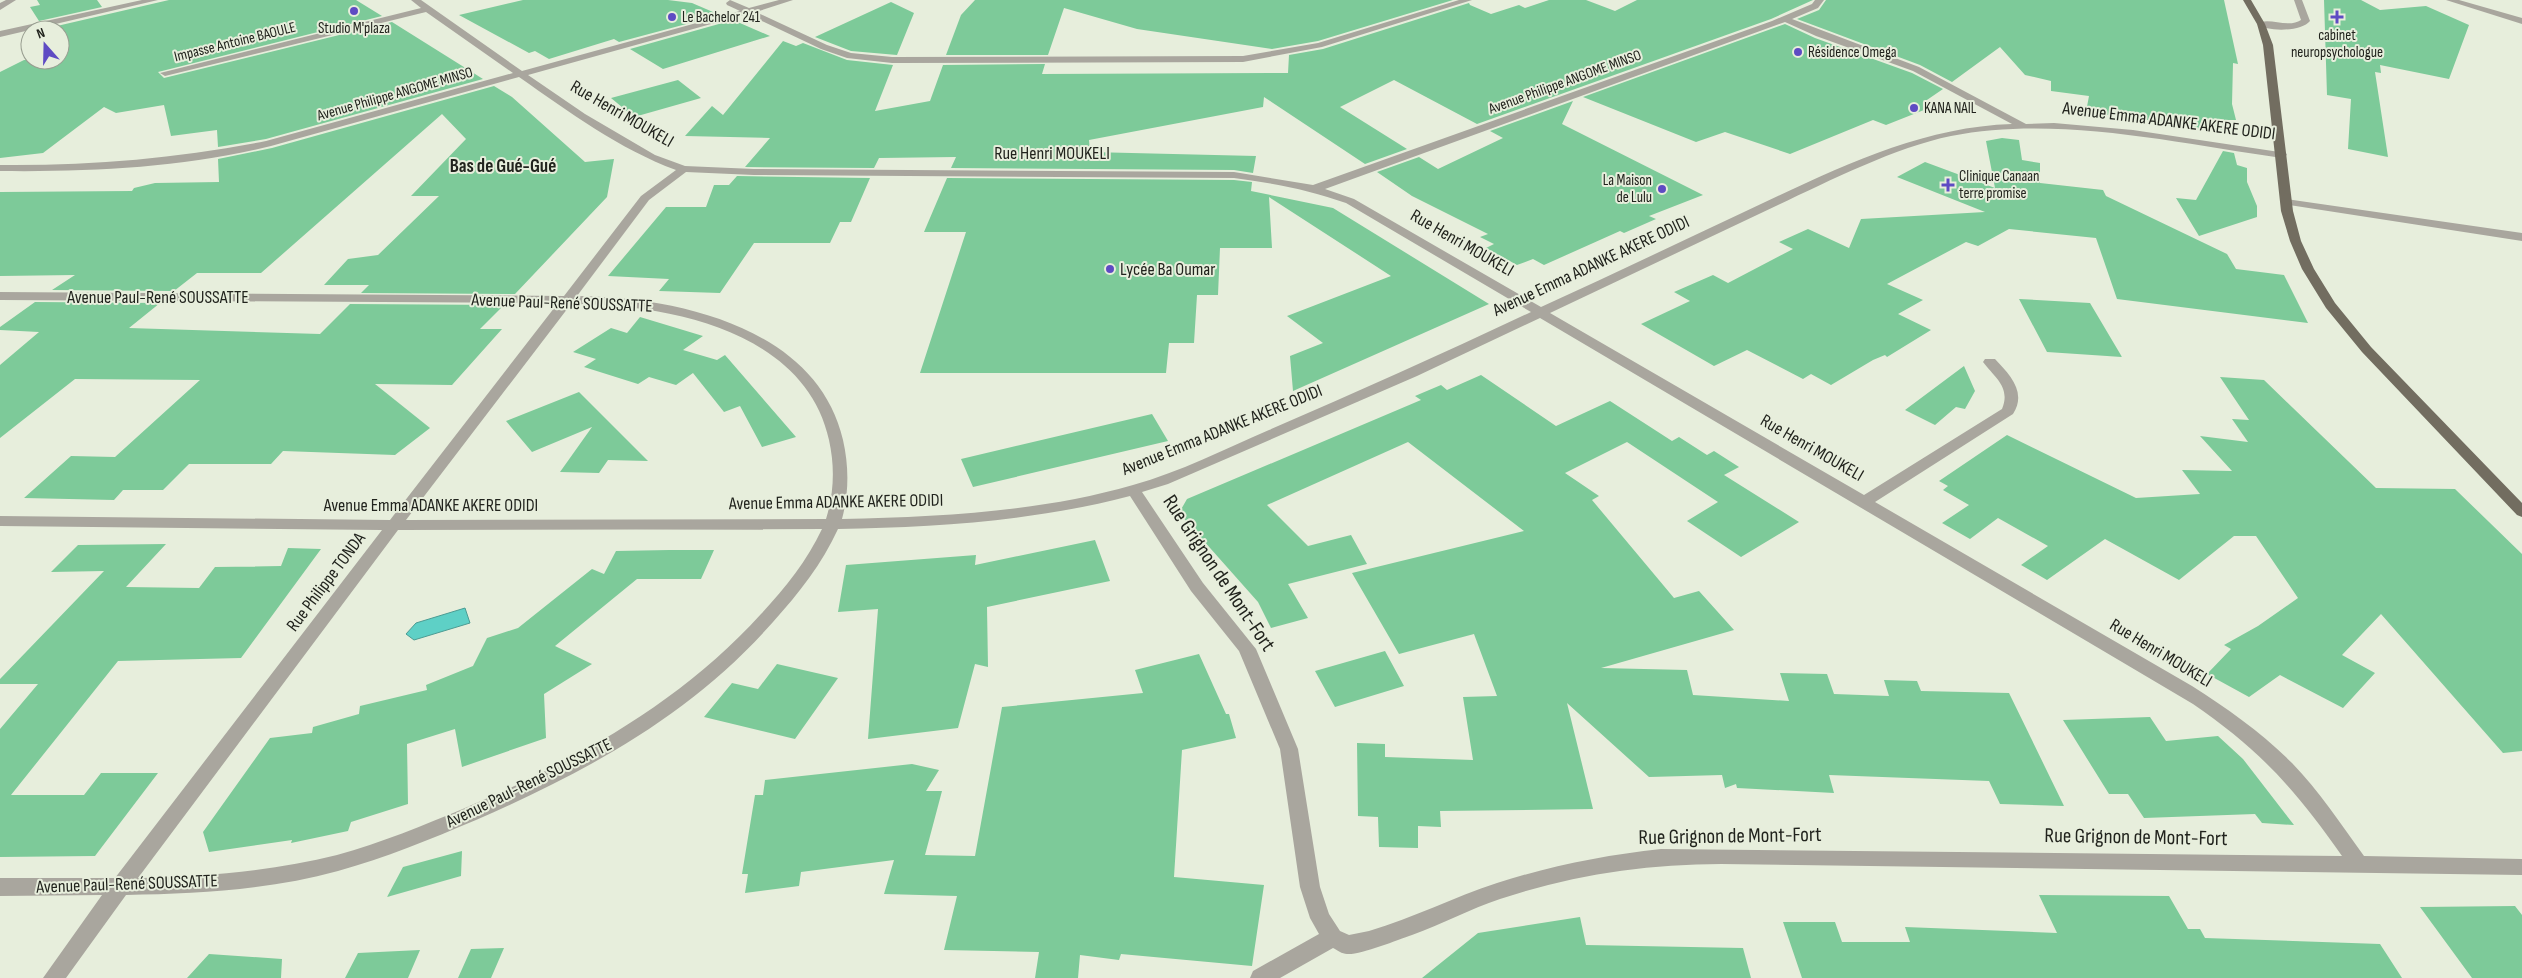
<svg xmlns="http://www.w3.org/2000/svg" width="2522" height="978" viewBox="0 0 2522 978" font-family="'Sofia Sans Condensed',sans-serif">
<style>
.water{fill:#5ed0c6;stroke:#4c9c93}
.building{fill:#7dca99}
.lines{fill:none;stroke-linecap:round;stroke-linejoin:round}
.minor{fill:#a9a69e;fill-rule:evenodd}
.major{fill:#726d60;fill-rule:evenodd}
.poi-dot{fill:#5e4bc3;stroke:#e7eedc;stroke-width:2}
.labels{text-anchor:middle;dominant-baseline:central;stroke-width:4;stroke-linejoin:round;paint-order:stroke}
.far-poi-label{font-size:15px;fill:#21231d;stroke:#e7eedc;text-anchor:start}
.far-street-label{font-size:15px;fill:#21231d;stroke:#e7eedc}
.street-label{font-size:18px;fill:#21231d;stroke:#e7eedc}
.poi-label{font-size:18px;fill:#21231d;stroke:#e7eedc;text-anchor:start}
.far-district-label{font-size:19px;font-weight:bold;fill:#21231d;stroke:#e7eedc}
.near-street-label{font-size:21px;fill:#21231d;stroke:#e7eedc}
</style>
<rect width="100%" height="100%" fill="#e7eedc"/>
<!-- water -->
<path class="water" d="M 465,608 L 470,623 L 414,640 L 406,634 L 416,623 Z"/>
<!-- building -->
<path class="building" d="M 37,0 L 97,0 L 102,7 L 39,21 L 30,7 L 40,5 Z
M 169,0 L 356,0 L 382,16 L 158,72 L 164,78 L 392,22 L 483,79 L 266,139 L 218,147 L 217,130 L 171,136 L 164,105 L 116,113 L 104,107 L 43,153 L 0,158 L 0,72 L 24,60 L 60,60 L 63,58 L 60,54 L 60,30 L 44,29 Z
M 523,0 L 668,0 L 692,3 L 720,15 L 619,42 L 614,39 L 549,59 L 535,51 L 529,53 L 459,15 Z
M 975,0 L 1453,0 L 1318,41 L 1272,49 L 1137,29 L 1064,8 L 1048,55 L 946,55 L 961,15 Z
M 1549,0 L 1586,0 L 1615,11 L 1637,0 L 1813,0 L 1771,19 L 1477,124 L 1394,80 L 1340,107 L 1407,149 L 1365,164 L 1264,97 L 1263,107 L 1089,140 L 1090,152 L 1256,156 L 1253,173 L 1234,170 L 951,168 L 956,157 L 879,158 L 874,168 L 745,167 L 770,138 L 685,136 L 712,106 L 723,115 L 783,41 L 796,46 L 803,43 L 847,60 L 893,65 L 875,111 L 930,101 L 943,65 L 1045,64 L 1042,74 L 1288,73 L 1289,55 L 1323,49 L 1469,3 L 1470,5 L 1491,14 L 1519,5 L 1525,8 Z
M 1826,0 L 2224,0 L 2238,64 L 2233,63 L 2232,104 L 2236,120 L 2227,120 L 2230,132 L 2165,125 L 2162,122 L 2086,112 L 2089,96 L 2051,91 L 2051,81 L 2025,75 L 2000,47 L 1952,82 L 1920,65 L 1797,19 L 1819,10 Z
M 2324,0 L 2361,0 L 2380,10 L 2426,6 L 2469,25 L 2449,79 L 2380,65 L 2381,73 L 2375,72 L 2388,157 L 2348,149 L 2351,99 L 2327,95 Z
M 891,2 L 914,13 L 897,55 L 851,51 L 815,37 Z
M 733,20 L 770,36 L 663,69 L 630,49 Z
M 1785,24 L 1815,38 L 1912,73 L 1943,89 L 1924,102 L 1934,106 L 1886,125 L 1873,120 L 1790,154 L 1725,132 L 1696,142 L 1583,97 Z
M 678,80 L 701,98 L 634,117 L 611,98 Z
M 494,86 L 512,97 L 585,162 L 614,159 L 607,197 L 515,294 L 361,293 L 369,285 L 324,285 L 348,259 L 378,255 L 439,196 L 411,196 L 466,139 L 442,114 L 261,273 L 197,273 L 174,291 L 52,290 L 75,275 L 0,276 L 0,192 L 132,191 L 134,188 L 155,183 L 219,182 L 218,159 L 272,148 Z
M 1573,101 L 1562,124 L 1703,195 L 1649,216 L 1656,219 L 1624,233 L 1620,231 L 1544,265 L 1533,259 L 1517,265 L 1486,248 L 1494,244 L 1480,237 L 1488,234 L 1412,196 L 1377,172 L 1419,157 L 1438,169 L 1503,138 L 1490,131 Z
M 2002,138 L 2019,140 L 2022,160 L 2040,163 L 2040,183 L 2103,190 L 2106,196 L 2227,254 L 2236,269 L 2284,275 L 2308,323 L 2117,299 L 2096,238 L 2009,229 L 1978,246 L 1966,242 L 1887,284 L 1923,300 L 1898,314 L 1931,330 L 1887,357 L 1885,355 L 1873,360 L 1831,385 L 1811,374 L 1803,379 L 1747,350 L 1714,366 L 1641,324 L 1690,301 L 1674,292 L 1713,275 L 1728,283 L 1793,249 L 1779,242 L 1808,229 L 1849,248 L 1861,219 L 1985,212 L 1897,177 L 1925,162 L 1995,188 L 1986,141 Z
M 2223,151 L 2234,153 L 2237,165 L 2247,168 L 2247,182 L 2257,206 L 2257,217 L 2199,236 L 2176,198 L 2196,200 Z
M 737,176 L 870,178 L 851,222 L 840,222 L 830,243 L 754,243 L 720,293 L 659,291 L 669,279 L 608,276 L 666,207 L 706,207 L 714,185 L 729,185 Z
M 947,178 L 1234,180 L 1252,182 L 1251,191 L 1333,208 L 1489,304 L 1293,391 L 1290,356 L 1323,343 L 1287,316 L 1391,276 L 1269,197 L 1272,248 L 1220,248 L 1218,295 L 1197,295 L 1194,343 L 1169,343 L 1166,373 L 920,373 L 966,232 L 924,232 Z
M 2019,299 L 2090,303 L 2122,357 L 2047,352 Z
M 35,302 L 160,303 L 129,328 L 320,334 L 350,304 L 504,305 L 480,329 L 502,329 L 452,385 L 375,384 L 430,428 L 395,455 L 283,451 L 271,464 L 189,464 L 163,490 L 123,490 L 114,500 L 24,498 L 71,456 L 115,457 L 200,380 L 75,379 L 0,438 L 0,365 L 39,332 L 0,330 L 0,327 Z
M 640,317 L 703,336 L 683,350 L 717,360 L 725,355 L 796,437 L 762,447 L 740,406 L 724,412 L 693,373 L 676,385 L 649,377 L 638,384 L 584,367 L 596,359 L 573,352 L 611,328 L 627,333 Z
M 1964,366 L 1975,391 L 1965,409 L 1956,407 L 1935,425 L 1905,410 Z
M 1481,375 L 1556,426 L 1610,401 L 1672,441 L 1679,437 L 1707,455 L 1714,451 L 1739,467 L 1724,475 L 1799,522 L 1741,557 L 1687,521 L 1718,502 L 1627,442 L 1565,473 L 1599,496 L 1592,500 L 1674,598 L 1699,591 L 1734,630 L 1601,668 L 1687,670 L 1693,695 L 1789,701 L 1780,673 L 1827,674 L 1834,694 L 1889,696 L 1884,680 L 1917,681 L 1921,691 L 2009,693 L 2064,806 L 2000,804 L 1989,781 L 1829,775 L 1834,793 L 1737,788 L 1736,784 L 1725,788 L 1722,775 L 1649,777 L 1567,703 L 1593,809 L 1440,811 L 1441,827 L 1418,826 L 1418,848 L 1379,847 L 1378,817 L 1358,816 L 1357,743 L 1385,744 L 1385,757 L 1473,760 L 1463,697 L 1497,696 L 1474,634 L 1399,654 L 1352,573 L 1524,531 L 1408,442 L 1267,505 L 1308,546 L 1351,535 L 1367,564 L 1288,584 L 1308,618 L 1271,628 L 1258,602 L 1179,513 L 1187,499 L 1421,400 L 1415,396 L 1441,385 L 1447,390 Z
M 2220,377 L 2264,380 L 2376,488 L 2455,489 L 2522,554 L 2522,751 L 2503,753 L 2381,614 L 2342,655 L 2375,673 L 2343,708 L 2280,675 L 2249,697 L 2207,674 L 2231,649 L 2224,645 L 2258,626 L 2298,598 L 2256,536 L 2234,536 L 2179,580 L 2105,539 L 2047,580 L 2021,565 L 2048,546 L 1998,518 L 1970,539 L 1942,523 L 1969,505 L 1943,490 L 1948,486 L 1939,481 L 2007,435 L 2136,498 L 2200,494 L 2182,470 L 2232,471 L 2200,436 L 2248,442 L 2232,419 L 2249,420 Z
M 579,392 L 648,461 L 608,460 L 599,473 L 560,472 L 592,427 L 532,452 L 506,421 Z
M 1152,414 L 1168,441 L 973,487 L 961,459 Z
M 1095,540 L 1110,581 L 987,607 L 988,667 L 975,664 L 958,728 L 868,739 L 878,609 L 838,612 L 846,565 L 976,555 L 975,565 Z
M 166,544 L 126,587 L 199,588 L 215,567 L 281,566 L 288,548 L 321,549 L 241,658 L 118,661 L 11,795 L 84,795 L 101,773 L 158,773 L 95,856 L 0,857 L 0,729 L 38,684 L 0,684 L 0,679 L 104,571 L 51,572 L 78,545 Z
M 669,550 L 714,550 L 701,579 L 637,579 L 555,646 L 592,664 L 544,694 L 546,738 L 462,767 L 455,729 L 407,744 L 408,804 L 351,822 L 348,831 L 291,843 L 292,840 L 209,852 L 203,832 L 270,738 L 312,733 L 313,727 L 359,714 L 360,706 L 427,690 L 426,685 L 473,666 L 487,638 L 518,628 L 592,569 L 604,574 L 616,551 Z
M 1385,651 L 1404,686 L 1335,707 L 1315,671 Z
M 1199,654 L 1226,714 L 1229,714 L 1236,738 L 1182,750 L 1174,877 L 1264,885 L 1252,966 L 1121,954 L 1119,960 L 1080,955 L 1078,978 L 1035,978 L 1039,952 L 944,950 L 957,896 L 884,894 L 894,860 L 801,872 L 799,886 L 745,893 L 748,874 L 742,874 L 755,795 L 763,795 L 765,780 L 912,764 L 939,770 L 926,791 L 942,791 L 925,855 L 975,856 L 1002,707 L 1143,693 L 1135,670 Z
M 777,664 L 838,678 L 795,739 L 704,717 L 732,683 L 758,689 Z
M 2150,717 L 2166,741 L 2218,736 L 2243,759 L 2294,825 L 2262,823 L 2255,814 L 2144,818 L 2128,794 L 2109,794 L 2063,720 Z
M 462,851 L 461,876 L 387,897 L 403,867 Z
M 2039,895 L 2169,896 L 2188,929 L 2200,929 L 2205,938 L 2380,944 L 2402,978 L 1802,978 L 1783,922 L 1835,922 L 1842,942 L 1910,942 L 1905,927 L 2057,933 Z
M 2515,906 L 2522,915 L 2522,978 L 2472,978 L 2420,907 Z
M 1580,917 L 1586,945 L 1743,948 L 1751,978 L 1422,978 L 1478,933 Z
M 504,948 L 491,978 L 458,978 L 471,949 Z
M 420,950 L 408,978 L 345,978 L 358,953 Z
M 209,954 L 282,959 L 281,978 L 187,978 Z"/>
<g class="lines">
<!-- minor -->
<path class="minor" d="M 6,0 L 16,0 L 0,10 L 0,3 Z
M 142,0 L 158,0 L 0,37 L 0,31 Z
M 411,0 L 421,0 L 522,71 L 740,11 L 727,5 L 726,3 L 730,0 L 749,8 L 779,0 L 793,0 L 756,12 L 827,45 L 851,53 L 892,57 L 1243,56 L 1318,43 L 1459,0 L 1472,0 L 1322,47 L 1243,62 L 892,63 L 847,58 L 821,49 L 747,14 L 528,75 L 585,114 L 655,155 L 685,166 L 754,169 L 1234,172 L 1313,185 L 1772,21 L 1812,4 L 1815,0 L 1824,0 L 1818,8 L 1792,19 L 1919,67 L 2026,124 L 2054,123 L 2133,130 L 2286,153 L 2287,155 L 2282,158 C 2176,143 2057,115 1951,136 C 1896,147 1829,181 1778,205 C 1702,241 1626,277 1550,313 L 1864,495 L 2002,409 C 2011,387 1995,378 1983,362 L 1985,359 L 1995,359 C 2010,375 2027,392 2013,414 L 1875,502 L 2192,686 C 2228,709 2262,733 2292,763 C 2319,791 2341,824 2364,856 L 2522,859 L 2522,875 L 1721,864 C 1646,864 1572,875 1500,899 C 1470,909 1442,924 1412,935 C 1397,940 1361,955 1347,954 C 1342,954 1337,950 1333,948 L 1280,978 L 1250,978 L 1253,971 L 1319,934 L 1310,918 L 1300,887 L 1280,749 L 1239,651 L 1191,591 L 1130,496 C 1035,521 936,527 838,529 C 822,564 799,593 773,622 C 691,715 588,771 476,820 C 431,839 385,858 338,871 C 269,890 197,894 126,895 L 66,978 L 43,978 L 102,895 L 0,896 L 0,878 L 115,878 L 382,530 L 0,526 L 0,516 L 390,520 L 558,303 L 0,300 L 0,292 L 564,296 L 641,196 L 676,170 C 619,149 569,112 519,77 L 271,146 C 183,168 90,172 0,171 L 0,165 C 90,166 178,158 266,141 L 513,73 L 426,12 L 165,76 L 160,73 L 421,8 ZM 1785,22 L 1816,36 L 1913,71 L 2012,124 C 1916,127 1830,172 1744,212 C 1676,244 1609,276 1541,307 L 1354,199 L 1325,189 ZM 686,172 L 754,175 L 1234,178 C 1273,183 1310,190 1346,203 L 1531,312 C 1444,353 1357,392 1269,430 C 1225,449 1180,472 1133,485 C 1039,512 939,517 842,519 C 849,493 849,466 843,440 C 817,327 676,297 577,296 L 649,200 ZM 571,304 C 666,304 805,330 829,440 C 835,467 834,493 826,519 L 406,520 ZM 1540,318 L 2193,704 C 2260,750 2296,790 2342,856 L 1661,849 C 1605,855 1550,866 1497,883 C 1454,897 1413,918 1369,931 L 1349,935 L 1340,931 L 1329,914 L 1320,887 L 1298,749 L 1256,649 L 1203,583 L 1142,492 L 1168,484 L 1417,376 ZM 822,529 C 807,561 785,588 761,614 C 680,703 576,761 465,808 C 424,825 381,843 337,855 C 273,871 205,877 138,878 L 398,530 Z
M 2294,0 L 2302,0 L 2310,21 C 2301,32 2267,32 2257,24 C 2268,16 2288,29 2301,20 Z
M 2446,0 L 2459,0 L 2522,18 L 2522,24 Z
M 2286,199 L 2522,233 L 2522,241 L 2282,204 L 2282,200 Z"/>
<!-- major -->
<path class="major" d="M 2243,0 L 2251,0 L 2265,24 L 2273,45 L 2293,211 L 2301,241 L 2314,269 L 2335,303 L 2371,347 L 2522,503 L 2522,517 L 2517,515 L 2362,352 L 2326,308 L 2302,269 L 2290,241 L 2281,211 L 2263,45 L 2257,24 Z"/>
</g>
<!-- markers -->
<g class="poi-dot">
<circle cx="354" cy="11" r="5"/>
<circle cx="672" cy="17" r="5"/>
<path d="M2334.5 9.5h5v5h5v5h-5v5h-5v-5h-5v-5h5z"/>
<circle cx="1798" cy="52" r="5"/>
<circle cx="1914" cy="108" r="5"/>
<path d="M1945.5 177.5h5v5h5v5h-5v5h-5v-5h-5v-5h5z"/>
<circle cx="1662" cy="189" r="5"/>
<circle cx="1110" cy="269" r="5"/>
</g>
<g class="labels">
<!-- far-poi labels -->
<g class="far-poi-label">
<text x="682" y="17">Le Bachelor 241</text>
<text x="354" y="28" text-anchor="middle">Studio M'plaza</text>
<text x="2337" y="35" text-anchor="middle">cabinet<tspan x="2337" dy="17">neuropsychologue</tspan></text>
<text x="1808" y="52">Résidence Omega</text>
<text x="1924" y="108">KANA NAIL</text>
<text x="1959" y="176">Clinique Canaan<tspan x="1959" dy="17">terre promise</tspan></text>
<text x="1652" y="180" text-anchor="end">La Maison<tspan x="1652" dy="17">de Lulu</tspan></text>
</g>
<!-- far-street labels -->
<g class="far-street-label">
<text transform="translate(235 42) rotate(-14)">Impasse Antoine BAOULE</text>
<text transform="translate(1565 82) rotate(-20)">Avenue Philippe ANGOME MINSO</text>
<text transform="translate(395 94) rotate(-16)">Avenue Philippe ANGOME MINSO</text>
</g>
<!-- street labels -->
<g class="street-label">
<text transform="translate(622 114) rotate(30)">Rue Henri MOUKELI</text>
<text transform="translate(2169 121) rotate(7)">Avenue Emma ADANKE AKERE ODIDI</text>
<text x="1052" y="153">Rue Henri MOUKELI</text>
<text transform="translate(1462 243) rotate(30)">Rue Henri MOUKELI</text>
<text transform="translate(1591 266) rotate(-25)">Avenue Emma ADANKE AKERE ODIDI</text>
<text x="158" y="297">Avenue Paul-René SOUSSATTE</text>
<text transform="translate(562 303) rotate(2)">Avenue Paul-René SOUSSATTE</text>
<text transform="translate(1222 430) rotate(-22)">Avenue Emma ADANKE AKERE ODIDI</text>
<text transform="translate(1812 448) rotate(30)">Rue Henri MOUKELI</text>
<text transform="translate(836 502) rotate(-1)">Avenue Emma ADANKE AKERE ODIDI</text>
<text x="431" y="505">Avenue Emma ADANKE AKERE ODIDI</text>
<text transform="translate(326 582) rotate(-53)">Rue Philippe TONDA</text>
<text transform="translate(2161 653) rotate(31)">Rue Henri MOUKELI</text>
<text transform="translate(529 783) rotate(-26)">Avenue Paul-René SOUSSATTE</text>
<text transform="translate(127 884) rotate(-2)">Avenue Paul-René SOUSSATTE</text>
</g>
<!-- poi labels -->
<g class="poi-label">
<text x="1120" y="269">Lycée Ba Oumar</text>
</g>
<!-- far-district labels -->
<g class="far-district-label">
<text x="503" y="166">Bas de Gué-Gué</text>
</g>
<!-- near-street labels -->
<g class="near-street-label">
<text transform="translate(1219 573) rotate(56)">Rue Grignon de Mont-Fort</text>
<text transform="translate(1730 836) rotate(-1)">Rue Grignon de Mont-Fort</text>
<text transform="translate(2136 837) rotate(1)">Rue Grignon de Mont-Fort</text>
</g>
</g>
<!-- north arrow -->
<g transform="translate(45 45) rotate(340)"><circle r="24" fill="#e7eedc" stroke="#989d90"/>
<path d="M0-4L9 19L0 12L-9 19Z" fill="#5e4bc3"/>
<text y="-8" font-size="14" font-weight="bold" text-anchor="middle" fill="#21231d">N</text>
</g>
</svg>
